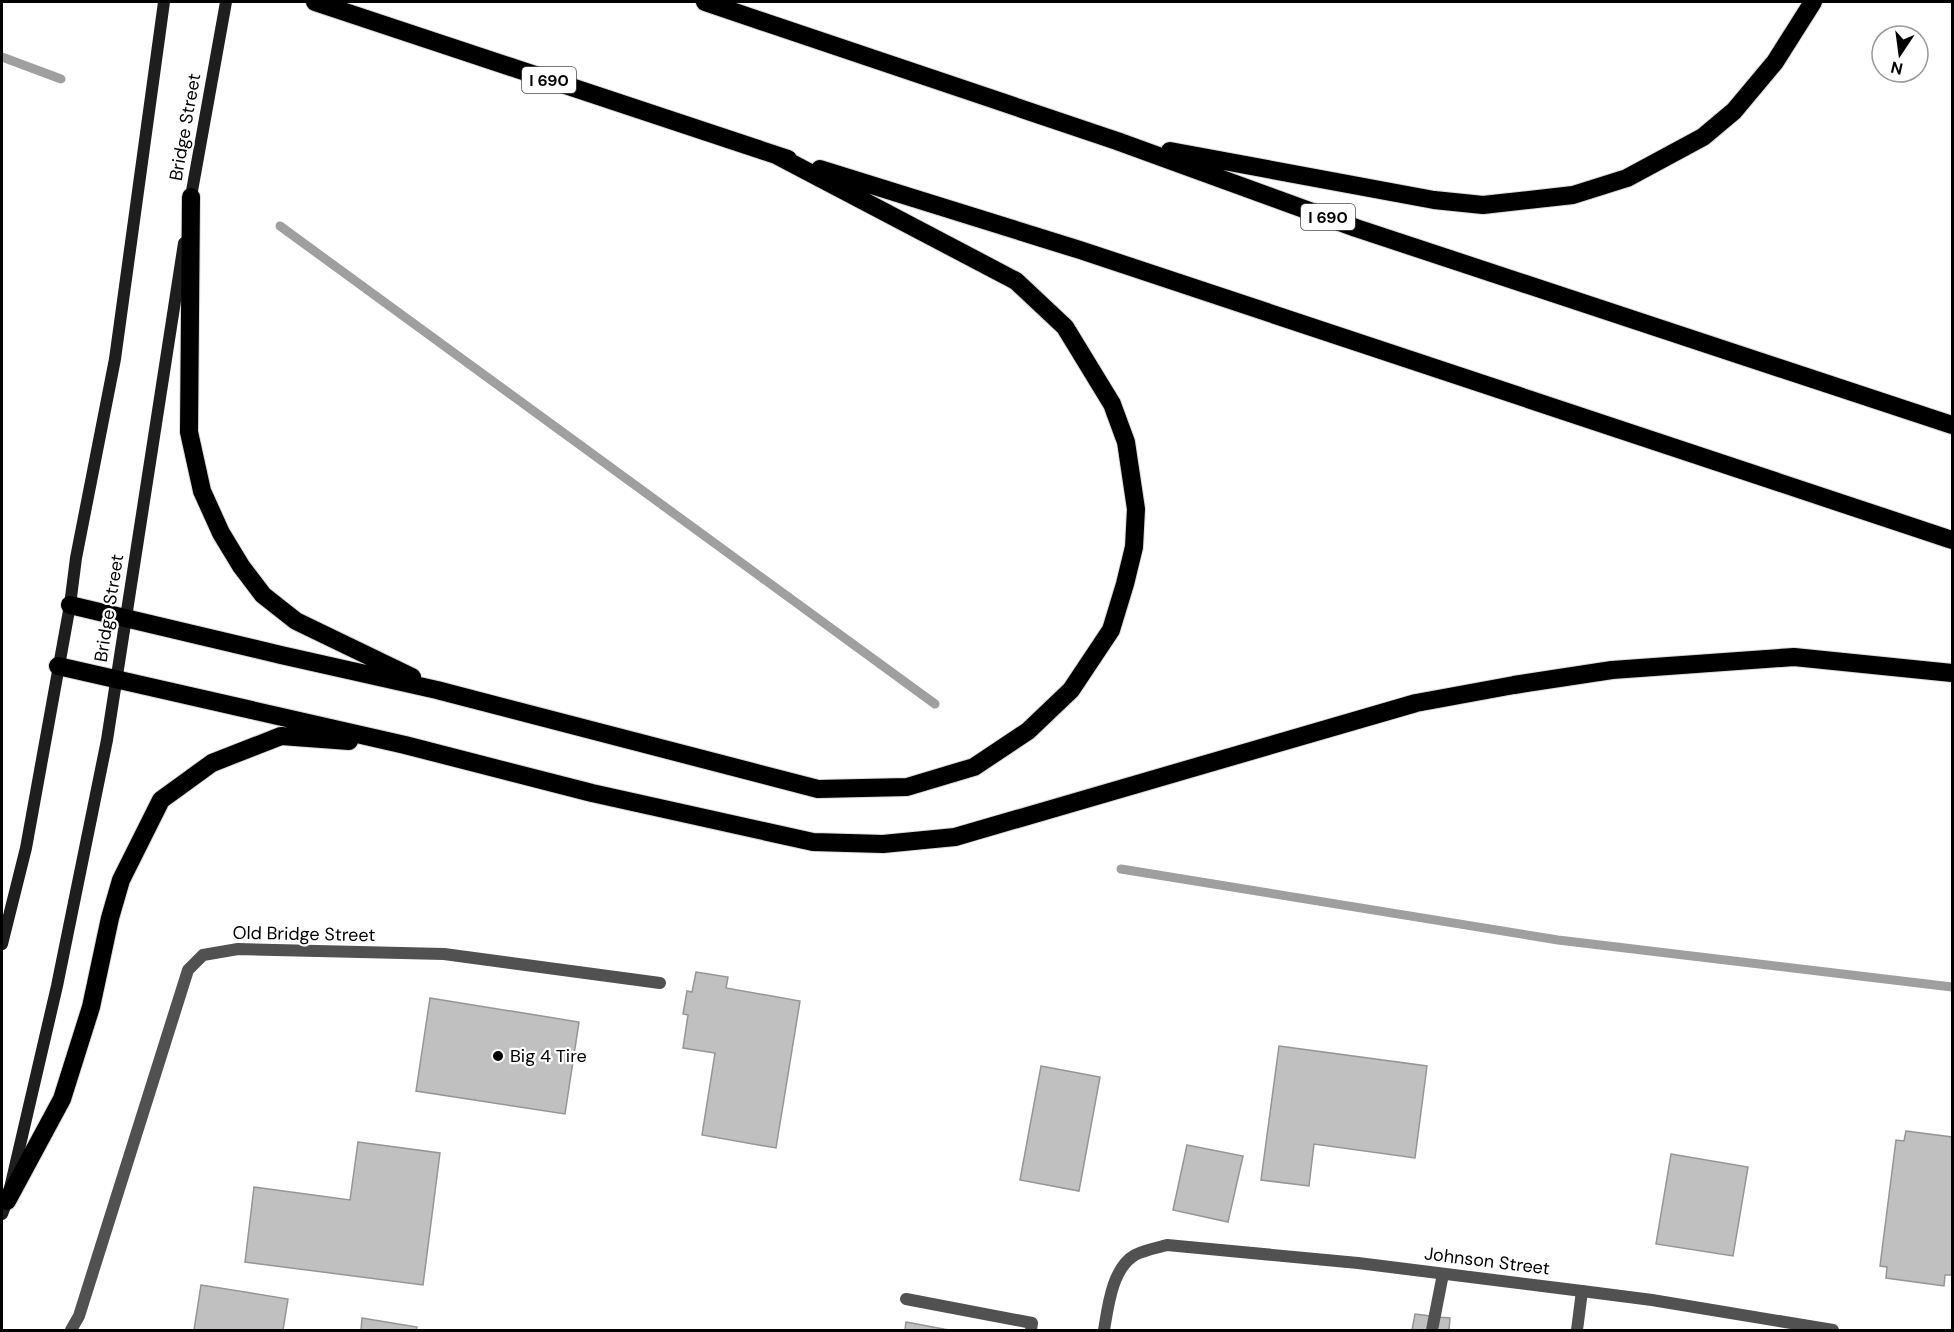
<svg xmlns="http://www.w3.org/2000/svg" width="1954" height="1332" viewBox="0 0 1954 1332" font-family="'DM Sans',sans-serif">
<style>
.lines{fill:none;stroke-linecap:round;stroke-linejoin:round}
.stream{stroke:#9f9f9f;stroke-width:9}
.building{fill:#c0c0c0;stroke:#959595;stroke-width:1.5}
.motorway-casing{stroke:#dbdbdb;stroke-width:20}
.service{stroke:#515151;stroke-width:12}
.minor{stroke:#515151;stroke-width:12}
.secondary{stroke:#1e1e1e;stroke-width:12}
.motorway{stroke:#000;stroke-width:18}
.poi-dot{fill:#000;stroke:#fff;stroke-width:2}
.labels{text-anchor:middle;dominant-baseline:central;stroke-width:4.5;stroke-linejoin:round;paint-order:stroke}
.shield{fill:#fff;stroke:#4c4c4c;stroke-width:1.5}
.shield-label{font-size:16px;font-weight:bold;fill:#000}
.street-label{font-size:18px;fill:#000;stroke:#fff}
.poi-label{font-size:18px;fill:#000;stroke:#fff;text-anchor:start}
</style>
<rect width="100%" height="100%" fill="#fff"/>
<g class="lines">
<!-- stream -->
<path class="stream" d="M 2,57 L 61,79
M 280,226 L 935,704
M 1121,869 L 1558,940 L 1952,987"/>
</g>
<!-- building -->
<path class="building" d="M 696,972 L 728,977 L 726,988 L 800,1001 L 776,1148 L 702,1135 L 715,1053 L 683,1048 L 688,1015 L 683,1014 L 687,991 L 692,992 Z
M 430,998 L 579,1022 L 565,1114 L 416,1091 Z
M 1279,1046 L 1427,1066 L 1415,1158 L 1314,1144 L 1309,1186 L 1261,1180 Z
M 1041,1066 L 1100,1077 L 1079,1191 L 1020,1180 Z
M 1906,1131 L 1952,1137 L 1952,1275 L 1945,1275 L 1944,1286 L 1886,1278 L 1887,1267 L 1880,1266 L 1896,1140 L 1904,1141 Z
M 358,1142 L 440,1153 L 423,1285 L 245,1262 L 254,1187 L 350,1200 Z
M 1187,1145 L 1243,1156 L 1228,1222 L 1173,1210 Z
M 1671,1154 L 1748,1167 L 1733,1256 L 1656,1244 Z
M 201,1285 L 288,1299 L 283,1330 L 194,1330 Z
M 1415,1314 L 1430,1316 L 1428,1330 L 1412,1330 Z
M 1437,1317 L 1450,1318 L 1449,1330 L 1436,1330 Z
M 362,1318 L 417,1327 L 416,1330 L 361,1330 Z
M 906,1322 L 949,1330 L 905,1330 Z"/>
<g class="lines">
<!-- motorway casing -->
<g class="motorway-casing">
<path id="motorway" d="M 315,2 L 788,159
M 705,2 L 1117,141 L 1356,228 L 1952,425
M 1170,151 L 1434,200 L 1483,205 L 1573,195 L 1627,178 L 1703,137 L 1734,111 L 1775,62 L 1813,2
M 820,169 L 1080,250 L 1952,540
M 191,197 L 189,432 L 202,491 L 221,533 L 241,566 L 263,595 L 296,621 L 412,677
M 70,605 L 281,655 L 437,690 L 818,789 L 907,787 L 974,767 L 1028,731 L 1071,690 L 1111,630 L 1125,584 L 1134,547 L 1136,509 L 1126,442 L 1112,404 L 1065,327 L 1016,281 L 778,156
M 58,666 L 405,745 L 592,793 L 813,842 L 883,844 L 955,837 L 1416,703 L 1514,685 L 1612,670 L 1794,657 L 1952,673
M 7,1201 L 62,1099 L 91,1007 L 110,918 L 121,880 L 161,800 L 212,763 L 281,736 L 349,741"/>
</g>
<!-- service -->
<path class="service" d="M 906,1299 L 1032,1323 L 1031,1330
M 1432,1330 L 1443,1274
M 1577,1330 L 1582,1291"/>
<!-- minor -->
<path class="minor" d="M 71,1330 L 79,1316 L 188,970 L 203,955 L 238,949 L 444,954 L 660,983
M 1104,1330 C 1108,1307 1112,1268 1135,1255 C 1145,1250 1157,1248 1167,1245 L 1358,1263 L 1582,1291 L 1652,1300 L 1833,1330"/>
<!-- secondary -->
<path class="secondary" d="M 190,202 L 226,2
M 2,944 L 26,848 L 70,605 L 76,558 L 115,359 L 164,2
M 2,1214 L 7,1201 L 57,986 L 107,740 L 184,243"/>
<!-- motorway -->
<use href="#motorway" class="motorway"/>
</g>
<!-- markers -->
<circle class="poi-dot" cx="498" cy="1056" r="6"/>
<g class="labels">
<!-- shield labels -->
<g class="shield">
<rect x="522" y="67" width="54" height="26" rx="4.5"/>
<rect x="1301" y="204" width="54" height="26" rx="4.5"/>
</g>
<g class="shield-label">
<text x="549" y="80">I 690</text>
<text x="1328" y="217">I 690</text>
</g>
<!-- street labels -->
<g class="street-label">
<text transform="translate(185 127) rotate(-80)">Bridge Street</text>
<text transform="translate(109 608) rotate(-81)">Bridge Street</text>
<text transform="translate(304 934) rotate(1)">Old Bridge Street</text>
<text transform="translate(1487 1261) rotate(7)">Johnson Street</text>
</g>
<!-- poi labels -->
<g class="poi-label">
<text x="510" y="1056">Big 4 Tire</text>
</g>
</g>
<!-- border -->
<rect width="1954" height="1332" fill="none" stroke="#000000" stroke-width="6"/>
<!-- north arrow -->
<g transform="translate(1900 54) rotate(193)"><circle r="28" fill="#ffffff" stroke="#999999" stroke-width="1.5"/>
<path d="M0-4.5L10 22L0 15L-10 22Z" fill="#000000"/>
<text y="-9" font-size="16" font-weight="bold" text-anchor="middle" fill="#000000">N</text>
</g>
</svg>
